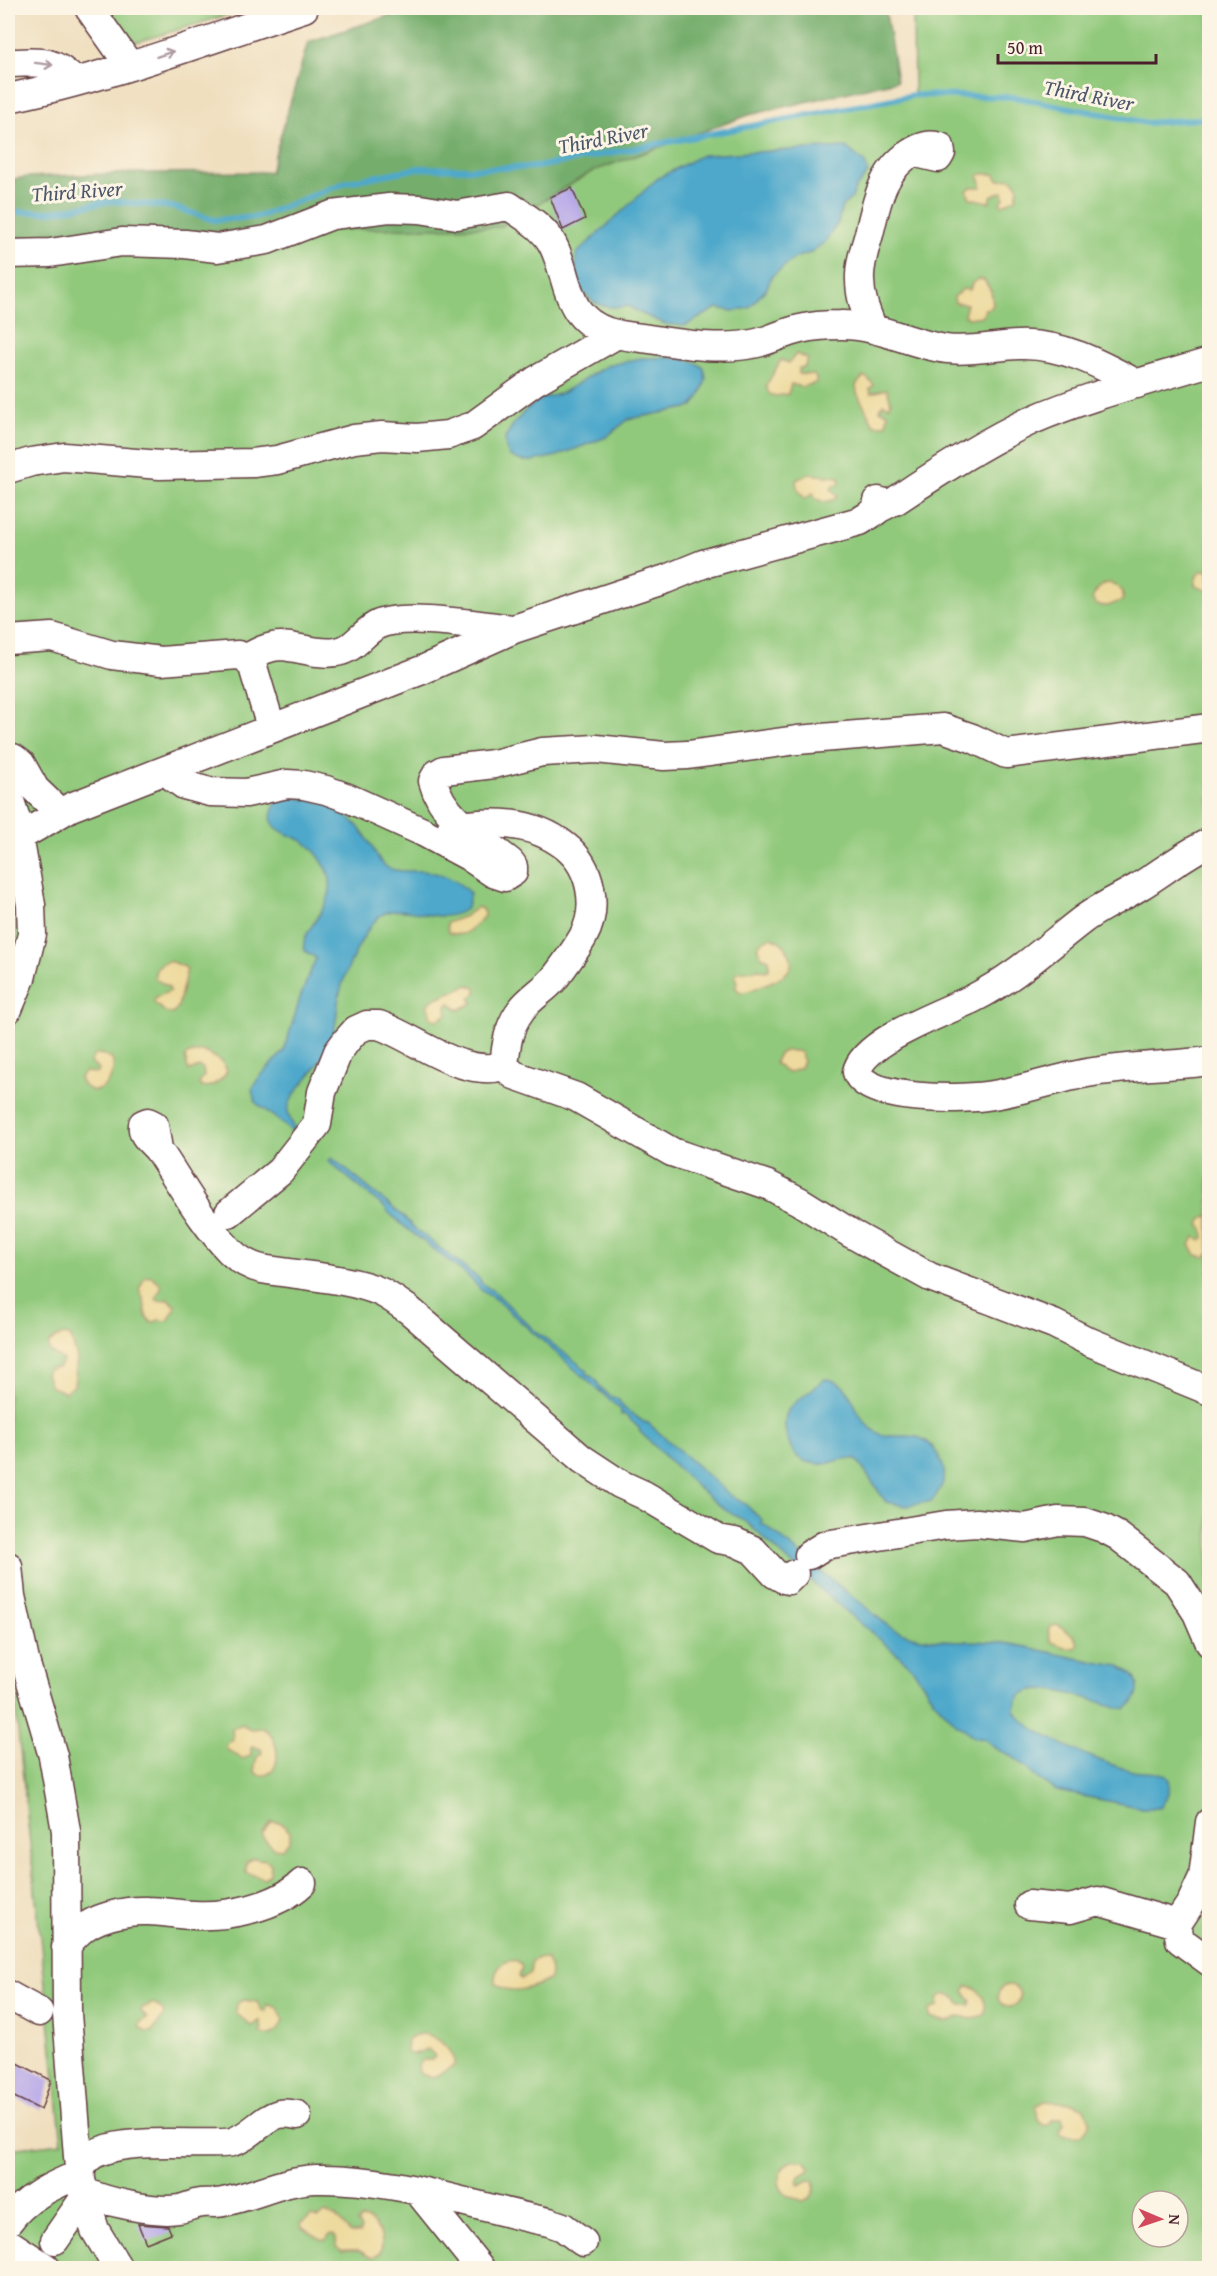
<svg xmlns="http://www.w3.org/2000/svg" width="1217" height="2276" viewBox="0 0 1217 2276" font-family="'Gentium Book Plus',serif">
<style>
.green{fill:#91c97c;stroke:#6e7454;stroke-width:1.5;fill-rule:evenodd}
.forest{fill:#74ad6c;stroke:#5f664c;stroke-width:1.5}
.sand{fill:#eeda9e;stroke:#9c7c64;stroke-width:1.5}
.water{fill:#4ea8cb;stroke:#4c647b;stroke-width:1.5}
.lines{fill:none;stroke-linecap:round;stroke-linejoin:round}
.stream{stroke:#4ea8cb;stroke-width:6}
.building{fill:#b7a8e8}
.minor-casing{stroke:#633c41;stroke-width:31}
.minor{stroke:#fff;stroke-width:28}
.oneway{stroke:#ae9aa0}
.labels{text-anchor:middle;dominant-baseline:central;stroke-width:6;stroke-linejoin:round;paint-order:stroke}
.water-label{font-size:21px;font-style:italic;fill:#4c566b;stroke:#fcf5e5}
</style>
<rect width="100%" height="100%" fill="#fcf5e5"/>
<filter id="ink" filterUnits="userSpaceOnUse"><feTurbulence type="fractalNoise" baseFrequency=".0167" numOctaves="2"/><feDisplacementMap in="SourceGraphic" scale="12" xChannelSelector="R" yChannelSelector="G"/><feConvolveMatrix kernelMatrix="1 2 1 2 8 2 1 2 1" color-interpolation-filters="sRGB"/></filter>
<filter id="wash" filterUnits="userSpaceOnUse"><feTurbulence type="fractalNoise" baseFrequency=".008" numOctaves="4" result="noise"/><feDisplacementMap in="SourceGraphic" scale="24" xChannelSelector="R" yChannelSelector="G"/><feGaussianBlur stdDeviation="1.35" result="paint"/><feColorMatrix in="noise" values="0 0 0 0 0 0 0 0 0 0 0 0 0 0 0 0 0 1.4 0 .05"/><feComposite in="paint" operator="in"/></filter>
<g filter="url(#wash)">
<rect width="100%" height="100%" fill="#f0dfbf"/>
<!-- green -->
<path class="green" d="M 103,8 L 251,8 L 134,43 Z
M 913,8 L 1209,8 L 1209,2268 L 8,2268 L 8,2149 L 62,2143 L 8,1637 L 8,212 L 537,167 L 914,95 ZM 1142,2201 L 1178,2201 L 1178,2237 L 1142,2237 Z"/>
<!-- forest -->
<path class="forest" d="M 413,8 L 885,8 L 897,81 L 749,115 L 593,171 L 500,227 L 210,231 L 8,248 L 8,180 L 28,177 L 139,173 L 270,172 L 308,42 Z"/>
<!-- sand -->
<path class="sand" d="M 981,174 L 994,174 L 998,180 C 1008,179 1012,174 1018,188 L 1016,198 L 1003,205 L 1000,203 L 1004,198 L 1003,192 L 992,195 L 990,202 L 988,202 L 970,198 L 967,191 L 971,187 L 981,187 L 981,182 L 978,176 Z
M 979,279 L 984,280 L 991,291 L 993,304 L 991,308 L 985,309 L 983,316 L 968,318 L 964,315 L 967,304 L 955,303 L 954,297 L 963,289 L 970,290 L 972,283 Z
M 796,354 L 808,359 L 804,367 L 799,368 L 799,374 L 814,375 L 816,378 L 816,383 L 801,387 L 791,384 L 788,394 L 776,396 L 769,394 L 766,386 L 781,360 L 789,363 Z
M 863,377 L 866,377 L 874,385 L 870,389 L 871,393 L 887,389 L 891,402 L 889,406 L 883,404 L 880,410 L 888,413 L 886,425 L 874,425 L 857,393 L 856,385 Z
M 809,474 L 839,477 L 840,484 L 834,485 L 831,489 L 837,495 L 836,499 L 825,502 L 816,499 L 813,493 L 805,499 L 797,488 L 796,480 Z
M 1205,570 L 1209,574 L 1209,591 L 1195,586 C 1195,578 1197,572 1205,570 Z
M 1107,583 C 1114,582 1119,587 1123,592 L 1123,600 L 1108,606 L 1096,605 L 1092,599 C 1095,592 1100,585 1107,583 Z
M 478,907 L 483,910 L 484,916 C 474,927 464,940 448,932 L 447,923 L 465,916 Z
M 772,937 C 781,941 785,945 789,953 C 799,971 777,980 763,985 C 755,988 749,993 740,992 L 735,987 L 737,983 L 735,976 L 737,972 L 760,969 L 764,971 L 769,970 L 769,959 L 761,956 L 757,947 L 761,942 Z
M 169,961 L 185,967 L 187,969 L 178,1007 L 173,1014 L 167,1013 L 153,1002 L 156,997 L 170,991 L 169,987 L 155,979 C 154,968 159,964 169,961 Z
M 468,985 L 476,988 L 476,993 L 470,998 L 473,1003 L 459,1010 L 450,1003 L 446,1006 L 447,1014 L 438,1020 L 430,1018 L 430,1012 L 427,1005 L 434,999 Z
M 203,1051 L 222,1062 L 227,1071 C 223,1080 212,1088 201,1087 L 199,1084 L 204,1076 L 203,1069 L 199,1067 L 190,1071 L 188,1069 L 185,1057 L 189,1054 Z
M 784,1051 L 797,1051 L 801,1053 L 803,1061 L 800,1068 L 788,1073 L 782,1070 L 780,1066 L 775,1064 C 776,1057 778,1054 784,1051 Z
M 100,1054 L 112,1059 C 119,1077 95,1107 79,1079 L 84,1072 L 98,1073 L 99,1069 L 90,1063 L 94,1055 Z
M 1209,1215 L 1209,1253 L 1205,1257 L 1196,1255 L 1190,1244 L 1195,1237 L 1201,1240 L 1204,1238 L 1203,1229 L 1199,1225 L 1202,1219 Z
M 151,1276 L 160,1283 L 161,1288 L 156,1298 L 158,1301 L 168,1299 L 176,1307 L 168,1321 L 159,1320 L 152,1323 L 146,1316 L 144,1300 L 139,1289 L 145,1277 Z
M 65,1335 L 71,1337 L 77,1358 L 74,1386 L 65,1392 L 51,1387 L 46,1374 L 48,1369 L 58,1368 L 63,1361 L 62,1359 C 55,1355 46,1353 49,1343 L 57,1337 Z
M 1057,1625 L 1073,1635 L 1078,1643 L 1076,1648 L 1067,1648 L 1051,1642 L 1048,1631 L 1052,1626 Z
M 242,1724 L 250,1729 L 263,1728 C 282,1739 283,1779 258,1775 L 254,1770 L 257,1757 L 262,1753 L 261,1749 L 253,1746 L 251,1748 L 251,1756 L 242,1759 L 226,1749 L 227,1744 L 233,1739 L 232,1729 Z
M 272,1822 L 280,1822 L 290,1832 L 290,1840 L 282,1849 L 274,1848 L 263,1838 L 262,1834 Z
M 253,1858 L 266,1860 L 271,1864 L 270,1873 L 264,1878 L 246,1873 L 246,1863 Z
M 538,1958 L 546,1959 C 550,1965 553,1973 549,1980 C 534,1988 508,1996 495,1983 C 494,1969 503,1958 518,1961 L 522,1967 L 519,1976 L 521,1979 L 530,1974 L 532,1961 Z
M998 1996a11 11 0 1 1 22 0a11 11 0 1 1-22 0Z
M 968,1986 L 976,1988 C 983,1996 988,2004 984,2015 L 971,2019 L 960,2016 L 947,2022 L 930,2017 L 929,2010 L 938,2007 L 939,1997 C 945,1993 951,1994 957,1998 L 960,2005 L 970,2005 L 971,2001 L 967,1997 L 964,1990 Z
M 243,2000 L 257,2002 L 262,2011 L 266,2011 L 267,2004 L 278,2008 L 283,2019 C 281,2031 270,2040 259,2032 L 262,2029 L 260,2021 L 251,2026 L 236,2013 L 237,2004 Z
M 154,2003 L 163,2010 L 164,2016 L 152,2032 L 146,2032 L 139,2026 L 141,2022 L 147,2018 L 141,2011 L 142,2008 Z
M 419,2034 C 435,2033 445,2045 454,2057 L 454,2066 L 432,2078 L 419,2073 L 418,2064 L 424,2060 L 432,2060 L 435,2056 L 428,2049 C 419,2051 414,2058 406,2051 L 407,2040 Z
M 1045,2101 L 1073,2103 L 1085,2108 L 1090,2121 C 1085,2138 1079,2138 1062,2135 L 1060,2131 L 1064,2123 L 1062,2118 L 1052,2120 L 1049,2125 L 1043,2125 L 1038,2120 L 1036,2106 Z
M 791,2161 L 804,2161 L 810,2167 L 809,2171 L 800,2176 L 797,2182 L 799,2185 L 809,2180 L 814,2181 C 817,2191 812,2199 802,2201 L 795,2197 L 788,2196 C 774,2186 777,2170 791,2161 Z
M 325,2213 L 335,2216 L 351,2233 L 360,2233 L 361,2229 L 357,2223 L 361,2219 C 377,2220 386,2238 380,2253 L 373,2257 L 368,2256 L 358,2250 L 341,2250 L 337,2246 L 336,2237 L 333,2234 L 329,2235 L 326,2240 L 323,2240 L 302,2228 L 301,2224 L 311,2216 L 319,2218 Z"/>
<!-- water -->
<path class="water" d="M 846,147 L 865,163 L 868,173 L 855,189 L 852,198 L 842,206 L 838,223 L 825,242 L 810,253 L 795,258 L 772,276 L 767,288 L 749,308 L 733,311 L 717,308 L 685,326 L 665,324 L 642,314 L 628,306 C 591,313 573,290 576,254 L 658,178 L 702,155 Z
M 641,358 C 663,358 685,354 704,368 L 706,379 L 704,386 L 700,396 L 692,407 L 629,419 L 606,437 L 557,456 L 533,461 L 521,461 L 510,456 L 506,449 L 505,438 L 514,423 L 527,409 L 541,399 L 562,393 L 606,366 Z
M 282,797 C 324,799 349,807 371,845 C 376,854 381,866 391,869 C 400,872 411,871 419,871 C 439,871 460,881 470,894 L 467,908 C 442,929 406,901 383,914 C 366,923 344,974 340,993 C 336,1007 338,1023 332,1037 C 328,1047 323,1057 317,1066 C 308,1079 289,1095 288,1111 C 288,1117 292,1123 295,1128 L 292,1131 L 255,1102 L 252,1090 L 258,1079 L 284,1051 L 301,995 L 316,958 L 305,951 C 295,930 345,905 326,868 C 321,859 314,849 306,843 C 294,835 266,831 272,812 C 274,805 277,802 282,797 Z
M 332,1158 L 404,1217 L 414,1228 L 481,1280 L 480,1282 L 496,1293 L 534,1330 L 587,1370 L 587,1374 L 595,1379 L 600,1387 L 610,1396 L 618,1399 L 624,1408 L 644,1422 L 648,1423 L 730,1495 L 745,1504 L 762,1520 L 761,1524 L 765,1525 C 796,1550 824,1575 856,1599 C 869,1609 881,1622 896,1630 C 929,1646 969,1638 1004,1643 C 1043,1649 1081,1661 1120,1666 C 1141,1677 1145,1693 1126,1709 C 1104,1707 1017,1665 1015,1710 C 1023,1732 1109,1766 1133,1771 C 1142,1774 1161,1769 1168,1778 C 1173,1786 1165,1802 1160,1808 L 1143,1808 L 1057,1791 L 1038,1779 L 1012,1756 L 1000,1751 L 984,1739 L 973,1737 L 965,1729 L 957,1725 L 933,1699 L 911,1666 L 806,1577 L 744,1520 C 713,1508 666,1456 640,1432 L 639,1428 L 624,1414 L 621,1415 L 621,1410 L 495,1299 L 482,1291 L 468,1276 L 401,1224 C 396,1217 389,1215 385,1208 L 328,1161 Z
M 825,1379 C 855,1381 851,1414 873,1430 C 897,1447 923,1418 942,1463 C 948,1478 941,1489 932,1501 L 906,1506 L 886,1502 L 857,1460 C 843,1455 834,1464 821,1464 C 816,1464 806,1462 802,1460 C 788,1452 780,1423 789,1409 C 796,1400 816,1387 825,1379 Z"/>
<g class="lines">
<!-- stream -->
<path class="stream" d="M 8,212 L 50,212 L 111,201 L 173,207 L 214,220 L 258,217 L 347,182 L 419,168 L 470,169 L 537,167 L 914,95 L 1014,97 L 1147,123 L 1210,118"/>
</g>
<g id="blocks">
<!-- building -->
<path class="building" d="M 572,188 L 585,219 L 563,230 L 550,197 Z
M 8,2058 L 51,2080 L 41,2110 L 8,2094 Z
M 138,2224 L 168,2226 L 171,2233 L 146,2243 Z"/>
</g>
</g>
<g filter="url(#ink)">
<use href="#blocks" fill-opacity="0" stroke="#633c41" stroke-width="1.5"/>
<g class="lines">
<!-- minor casing -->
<g class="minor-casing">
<path id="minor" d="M 89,8 L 130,66
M 8,63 C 38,63 51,57 74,81
M 8,98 C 108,78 206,40 304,8
M 8,254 L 50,253 L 122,242 L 185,244 L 217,248 L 267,240 L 332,215 L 389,208 L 420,209 L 457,215 L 509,206 C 525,217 544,227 553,245 C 570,278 563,317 608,332 C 621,336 635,337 649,339 C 683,344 722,351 757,343 C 771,340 785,332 800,329 C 812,326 827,325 840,325 C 877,324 910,344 946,349 C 971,352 993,346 1018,345 C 1062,343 1100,364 1137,384
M 873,329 C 866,312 860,298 860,280 C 859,265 865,248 869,234 C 877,201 882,169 914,151 C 923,146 930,144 940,147 L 941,153 L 938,158 L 912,152
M 8,469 L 31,462 L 64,457 L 160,465 L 253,463 L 277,460 L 354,439 L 382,436 L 417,438 L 448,435 L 473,426 L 535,381 L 617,334
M 895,501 C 938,472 983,443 1030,421 C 1087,396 1150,380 1210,362
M 8,640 L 52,637 L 112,655 L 161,661 L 238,655 L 247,658 L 253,667 L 271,727
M 247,658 C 258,652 269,646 281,646 C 299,647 317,655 336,652 C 354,650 362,633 377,625 C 404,612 483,626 514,629
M 8,758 L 13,758 L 21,764 L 35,789 L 60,813
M 165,771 L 184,785 L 210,792 L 246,793 L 287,784 L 304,785 L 326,790 L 348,798 L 423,832 L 468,856 L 493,873 L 505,877 L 513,872 L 513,866 L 510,862 C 480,838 443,820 433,781 L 437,774 L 444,770 L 494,764 L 542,752 L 596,749 L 664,756 L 688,755 L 797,740 L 943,728 L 972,738 L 1006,754 L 1210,728
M 8,795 L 16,819 L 31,905 L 32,934 L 21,978 L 8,1009
M 452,827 C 491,821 532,820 565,846 C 592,867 599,908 583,937 C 575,951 564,966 554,979 C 544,990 530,998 521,1010 C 508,1027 506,1046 504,1066
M 8,840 L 26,833 L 71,807 L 422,670 L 514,629 L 666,579 L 703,564 L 860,521 L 876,511 L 878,501 L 888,504 L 880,508
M 1210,842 C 1185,854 1164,871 1140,886 C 1121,898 1099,907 1081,921 C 1046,948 1014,978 974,998 C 948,1011 862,1041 857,1072 C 865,1102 967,1100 993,1095 C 1025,1090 1055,1079 1087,1073 C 1127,1066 1169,1066 1210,1061
M 504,1066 L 514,1075 L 576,1097 L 672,1152 L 768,1185 L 799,1201 L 852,1234 L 930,1277 L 1054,1324 L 1090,1342 L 1210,1391
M 158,1149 L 154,1125 L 148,1122 L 143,1124 C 143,1130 142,1128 144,1133 C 148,1141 155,1145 159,1151 C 182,1185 201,1221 230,1251 C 239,1260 249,1266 262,1269 C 295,1275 351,1278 381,1292 C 391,1297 400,1304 409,1310 L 582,1459 L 620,1484 L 644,1495 L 718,1539 L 735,1542 L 753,1550 L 775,1574 L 784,1579 L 788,1580 L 794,1574
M 229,1213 L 280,1171 L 317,1124 L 322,1092 L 338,1052 L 347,1040 L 356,1030 L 367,1025 L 379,1025 C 418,1039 461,1078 504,1066
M 809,1555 L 825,1545 L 946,1525 L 977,1523 L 1025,1528 L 1058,1521 L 1085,1522 L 1103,1528 L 1118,1536 L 1177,1582 L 1197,1613 L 1210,1643
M 8,1566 L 11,1596 L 25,1661 L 53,1756 L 66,1831 L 67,2014 L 80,2182 L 95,2230 L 118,2268
M 1210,1822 L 1203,1877 L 1191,1903 L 1177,1924 L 1180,1940 L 1210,1962
M 1029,1905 L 1070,1909 L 1098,1901 L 1177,1924
M 66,1947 C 70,1942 73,1937 78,1933 C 93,1917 126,1910 148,1911 C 163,1911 178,1915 194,1915 C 228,1917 277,1907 302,1883
M 8,1995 L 39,2012
M 297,2115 C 292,2114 285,2113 279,2114 C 263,2118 250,2137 232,2142 C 201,2149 54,2124 85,2192 C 106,2202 155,2213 179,2209 C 186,2208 193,2204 201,2203 C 208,2202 216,2204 223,2202 C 255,2196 283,2180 316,2179 C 396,2177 472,2207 549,2222 L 563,2227 L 583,2242
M 418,2191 L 480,2268
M 8,2222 C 25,2198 53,2185 80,2174
M 55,2240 L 85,2197
M 8,2243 L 46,2268"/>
</g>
<!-- minor -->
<use href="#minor" class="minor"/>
</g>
<!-- one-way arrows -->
<defs><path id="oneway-shaft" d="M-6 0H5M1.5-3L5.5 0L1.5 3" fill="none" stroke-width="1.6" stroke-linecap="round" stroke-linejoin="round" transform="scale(1.5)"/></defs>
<g class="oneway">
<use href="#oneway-shaft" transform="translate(165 54) rotate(-19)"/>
<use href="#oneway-shaft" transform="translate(44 64) rotate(7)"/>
</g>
</g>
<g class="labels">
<!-- water labels -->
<g class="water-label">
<text transform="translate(1089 95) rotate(11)">Third River</text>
<text transform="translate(603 138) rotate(-11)">Third River</text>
<text transform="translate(77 191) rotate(-4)">Third River</text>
</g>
</g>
<!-- margin -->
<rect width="1217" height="2276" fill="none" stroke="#fcf5e5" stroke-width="30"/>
<!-- north arrow -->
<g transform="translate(1160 2219) rotate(92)"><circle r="28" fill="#fcf5e5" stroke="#b59f9b" stroke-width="1.5"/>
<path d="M0-4.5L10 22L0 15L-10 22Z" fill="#d1495b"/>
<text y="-9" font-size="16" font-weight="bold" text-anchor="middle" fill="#4a1f2b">N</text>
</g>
<!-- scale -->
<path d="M998 54v9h158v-9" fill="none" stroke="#4a1f2b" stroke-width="3"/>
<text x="1007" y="54" font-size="18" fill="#4a1f2b" stroke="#fcf5e5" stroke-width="4.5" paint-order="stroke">50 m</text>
</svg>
